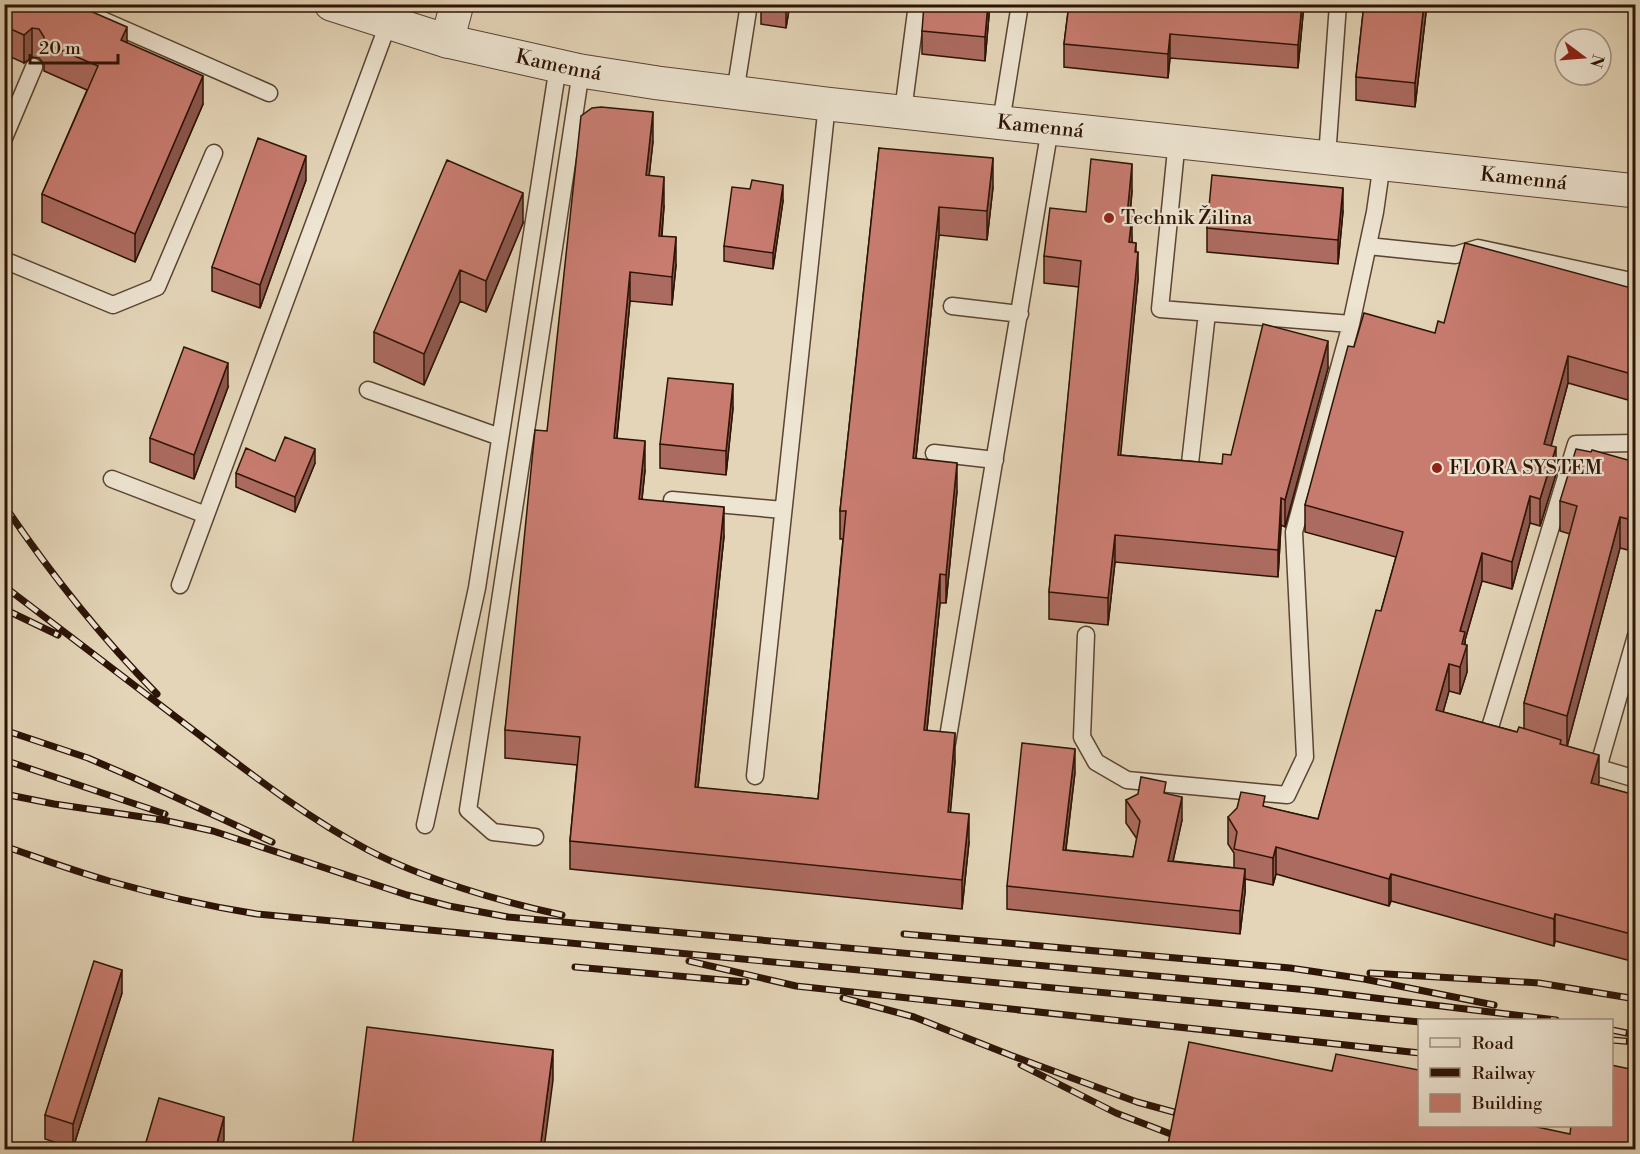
<svg xmlns="http://www.w3.org/2000/svg" width="1640" height="1154" viewBox="0 0 1640 1154" font-family="'Libre Bodoni',serif">
<style>
.lines{fill:none;stroke-linecap:round;stroke-linejoin:round}
.lane-casing{stroke:#5a4432;stroke-width:19}
.street-casing{stroke:#5a4432;stroke-width:35}
.lane{stroke:#ede4d1;stroke-width:16}
.street{stroke:#ede4d1;stroke-width:33}
.rail-casing{stroke:#2c1406;stroke-width:7}
.rail{stroke:#ede4d1;stroke-width:4.5;stroke-dasharray:14;stroke-linecap:butt}
.wall{fill:#ac6b60;stroke:#2c1406;stroke-width:1.5}
.shaded-wall{fill:#8c574e;stroke:#2c1406;stroke-width:1.5}
.building{fill:#c87c70;stroke:#2c1406;stroke-width:1.5}
.poi-dot{fill:#8f2418;stroke:#ede4d1;stroke-width:2}
.labels{text-anchor:middle;dominant-baseline:central;stroke-width:4.5;stroke-linejoin:round;paint-order:stroke}
.street-label{font-size:20px;fill:#2c1406;stroke:#ede4d1}
.poi-label{font-size:20px;fill:#2c1406;stroke:#ede4d1;text-anchor:start}
</style>
<rect width="100%" height="100%" fill="#e4d5b8"/>
<filter id="stains"><feTurbulence type="fractalNoise" baseFrequency=".00333" numOctaves="4"/><feColorMatrix values="0 0 0 0 .2 0 0 0 0 .09 0 0 0 0 .02 0 0 0 .5 -.17"/></filter>
<radialGradient id="worn" r=".72"><stop offset=".6" stop-color="#630" stop-opacity="0"/><stop offset="1" stop-color="#630" stop-opacity=".3"/></radialGradient>
<g class="lines">
<!-- lane casing -->
<g class="lane-casing">
<path id="lane" d="M 66,4 L 269,93
M 735,93 L 749,4
M 903,111 L 917,4
M 1001,122 L 1020,4
M 4,138 L 34,67
M 1177,140 L 1160,309 L 1351,324
M 1327,157 L 1338,4
M 1368,246 L 1455,255 L 1478,248 L 1636,282
M 4,260 L 113,305 L 157,287 L 214,153
M 952,306 L 1020,314
M 368,390 L 500,437
M 934,453 L 995,460
M 1189,472 L 1207,313
M 112,479 L 206,515
M 672,500 L 783,510
M 180,585 L 388,24
M 1086,635 L 1082,737 L 1096,762 L 1127,780 L 1287,795 L 1305,757 L 1294,532 L 1351,324 L 1375,212 L 1382,163
M 1500,738 L 1488,734 L 1576,444 L 1636,443
M 947,743 L 1050,128
M 1579,762 L 1636,779
M 1598,768 L 1636,636
M 755,776 L 827,104
M 425,825 L 477,588 L 558,66
M 535,837 L 493,832 L 468,810 L 581,71"/>
</g>
<!-- street casing -->
<g class="street-casing">
<g id="street">
<path id="s1" d="M 331,4 L 447,41 L 581,71 L 658,83 L 827,104 L 1636,191"/>
<path d="M 447,41 L 457,4"/>
</g>
</g>
<!-- lane -->
<use href="#lane" class="lane"/>
<!-- street -->
<use href="#street" class="street"/>
<!-- rail casing -->
<g class="rail-casing">
<path id="rail" d="M 4,505 C 50,573 100,636 157,694
M 4,586 C 66,633 127,680 189,727 C 247,771 304,816 368,850 C 424,879 501,902 562,915
M 4,609 L 58,635
M 4,730 L 88,758 L 132,777 L 272,842
M 4,760 L 165,814
M 4,794 L 54,804 L 163,820 L 213,831 L 407,895 L 449,906 L 508,917 L 1309,990 L 1556,1020
M 4,846 C 39,858 74,871 109,881 C 158,895 207,906 257,914 L 1420,1022
M 904,934 L 1290,968 L 1364,979 L 1494,1005
M 689,961 L 796,986 L 1420,1053
M 575,967 L 746,982
M 1370,973 L 1539,983 L 1636,999
M 843,998 L 914,1017 L 1010,1055 L 1137,1102 L 1181,1114
M 1612,1030 L 1636,1035
M 1612,1040 L 1635,1042
M 1021,1065 L 1116,1113 L 1176,1136"/>
</g>
<!-- rail -->
<use href="#rail" class="rail"/>
</g>
<!-- wall -->
<path class="wall" d="M 4,4 L 127,43 L 203,104 L 135,262 L 42,222 L 42,194 L 87,90 L 44,71 L 44,64 L 39,58 L 32,57 L 24,63 L 4,54 Z
M 761,4 L 790,4 L 786,28 L 761,24 Z
M 990,4 L 985,61 L 922,54 L 922,31 Z
M 1069,4 L 1304,4 L 1298,68 L 1170,58 L 1168,78 L 1064,67 L 1064,44 Z
M 1364,4 L 1427,4 L 1415,107 L 1356,100 L 1356,77 Z
M 653,141 L 649,176 L 664,206 L 662,236 L 676,265 L 672,305 L 630,301 L 617,438 L 645,470 L 642,499 L 724,536 L 698,788 L 818,799 L 843,539 L 840,539 L 840,511 L 879,148 L 993,187 L 987,240 L 939,235 L 916,458 L 957,491 L 946,603 L 940,603 L 927,730 L 955,761 L 950,812 L 969,842 L 962,909 L 570,869 L 570,841 L 577,765 L 505,758 L 505,730 L 547,431 Z
M 306,180 L 260,308 L 212,291 L 212,267 Z
M 1132,191 L 1130,216 L 1132,242 L 1136,252 L 1138,279 L 1120,455 L 1222,464 L 1328,368 L 1285,527 L 1281,525 L 1278,577 L 1115,562 L 1108,625 L 1049,619 L 1049,592 L 1079,287 L 1044,283 L 1044,256 L 1086,212 Z
M 783,201 L 773,269 L 724,261 L 724,246 Z
M 1343,211 L 1338,264 L 1207,252 L 1207,228 Z
M 523,223 L 486,312 L 460,301 L 424,385 L 374,362 L 374,332 Z
M 1635,289 L 1635,402 L 1568,383 L 1551,446 L 1556,474 L 1540,526 L 1530,523 L 1512,589 L 1482,581 L 1465,640 L 1467,672 L 1460,694 L 1449,691 L 1443,712 L 1517,732 L 1524,729 L 1524,703 L 1570,534 L 1560,531 L 1560,501 L 1635,462 L 1635,547 L 1629,545 L 1628,550 L 1620,548 L 1567,746 L 1599,782 L 1598,785 L 1635,795 L 1635,962 L 1555,941 L 1554,946 L 1391,901 L 1389,906 L 1276,874 L 1273,885 L 1245,879 L 1245,892 L 1240,934 L 1007,909 L 1007,886 L 1075,772 L 1066,850 L 1133,857 L 1137,839 L 1126,823 L 1126,800 L 1166,794 L 1182,820 L 1173,861 L 1234,868 L 1234,853 L 1228,844 L 1228,817 L 1265,807 L 1318,819 L 1381,611 L 1396,557 L 1305,532 L 1305,505 L 1354,347 L 1435,333 L 1444,323 Z
M 228,387 L 194,479 L 150,462 L 150,438 Z
M 733,408 L 726,475 L 660,468 L 660,444 Z
M 275,461 L 315,463 L 295,512 L 236,487 L 236,473 Z
M 122,993 L 73,1148 L 45,1139 L 45,1115 Z"/>
<!-- shaded-wall -->
<path class="shaded-wall" d="M 786,4 L 790,4 L 786,28 Z
M 988,4 L 990,4 L 985,61 L 985,37 Z
M 1302,4 L 1304,4 L 1298,68 L 1298,45 Z
M 1424,4 L 1427,4 L 1415,107 L 1415,83 Z
M 127,27 L 127,56 L 121,40 Z
M 32,28 L 32,57 L 24,63 L 24,35 Z
M 1170,34 L 1170,58 L 1168,78 L 1168,54 Z
M 203,76 L 203,104 L 135,262 L 135,234 Z
M 653,112 L 653,141 L 646,204 L 646,175 Z
M 306,156 L 306,180 L 260,308 L 260,285 Z
M 993,158 L 993,187 L 987,240 L 987,211 Z
M 1132,164 L 1132,191 L 1127,243 L 1127,216 Z
M 664,177 L 664,206 L 659,264 L 659,236 Z
M 783,185 L 783,201 L 773,269 L 773,253 Z
M 1343,188 L 1343,211 L 1338,264 L 1338,240 Z
M 523,193 L 523,223 L 486,312 L 486,281 Z
M 939,207 L 939,235 L 913,486 L 913,458 Z
M 1132,216 L 1132,243 L 1129,242 Z
M 676,237 L 676,265 L 672,305 L 672,277 Z
M 1136,243 L 1136,265 L 1138,252 L 1138,279 L 1118,482 L 1118,455 Z
M 460,270 L 460,301 L 424,385 L 424,354 Z
M 630,272 L 630,301 L 614,466 L 614,438 Z
M 1328,341 L 1328,368 L 1285,527 L 1285,500 Z
M 1568,356 L 1568,383 L 1544,472 L 1544,444 Z
M 228,363 L 228,387 L 194,479 L 194,455 Z
M 733,384 L 733,408 L 726,475 L 726,451 Z
M 645,441 L 645,470 L 639,527 L 639,499 Z
M 1556,447 L 1556,474 L 1540,526 L 1540,499 Z
M 315,449 L 315,463 L 295,512 L 295,497 Z
M 957,463 L 957,491 L 946,603 L 946,575 Z
M 1530,496 L 1530,523 L 1512,589 L 1512,562 Z
M 1281,498 L 1281,525 L 1278,577 L 1278,550 Z
M 724,507 L 724,536 L 695,816 L 695,787 Z
M 1629,514 L 1629,545 L 1628,550 L 1628,519 Z
M 1620,517 L 1620,548 L 1567,747 L 1567,716 Z
M 1115,535 L 1115,562 L 1108,625 L 1108,598 Z
M 1482,553 L 1482,581 L 1465,640 L 1465,650 L 1467,645 L 1467,672 L 1460,694 L 1460,631 Z
M 940,574 L 940,603 L 924,758 L 924,730 Z
M 1449,664 L 1449,691 L 1436,737 L 1436,710 Z
M 955,733 L 955,761 L 948,840 L 948,812 Z
M 1075,749 L 1075,772 L 1063,872 L 1063,850 Z
M 1599,755 L 1599,782 L 1591,810 L 1591,783 Z
M 1182,797 L 1182,820 L 1168,884 L 1168,861 Z
M 969,814 L 969,842 L 962,909 L 962,880 Z
M 1276,847 L 1276,874 L 1273,885 L 1273,858 Z
M 1245,869 L 1245,892 L 1240,934 L 1240,911 Z
M 1391,874 L 1391,901 L 1389,906 L 1389,879 Z
M 1555,914 L 1555,941 L 1554,946 L 1554,919 Z
M 122,970 L 122,993 L 73,1148 L 73,1124 Z
M 553,1050 L 553,1080 L 544,1149 L 540,1149 Z
M 224,1117 L 224,1140 L 221,1149 L 217,1149 L 217,1143 Z"/>
<!-- building -->
<path class="building" d="M 4,4 L 74,4 L 127,27 L 121,40 L 203,76 L 135,234 L 42,194 L 98,66 L 44,43 L 44,37 L 39,29 L 32,28 L 24,35 L 4,26 Z
M 924,4 L 988,4 L 985,37 L 922,31 Z
M 1069,4 L 1302,4 L 1298,45 L 1170,34 L 1168,54 L 1064,44 Z
M 1364,4 L 1424,4 L 1415,83 L 1356,77 Z
M 601,107 L 653,112 L 646,175 L 664,177 L 659,236 L 676,237 L 672,277 L 630,272 L 614,438 L 645,441 L 639,499 L 724,507 L 695,787 L 818,799 L 846,511 L 840,511 L 879,148 L 993,158 L 987,211 L 939,207 L 913,458 L 957,463 L 946,575 L 940,574 L 924,730 L 955,733 L 948,812 L 969,814 L 962,880 L 570,841 L 580,737 L 505,730 L 535,430 L 547,431 L 581,116 L 592,108 Z
M 258,138 L 306,156 L 260,285 L 212,267 Z
M 1091,159 L 1132,164 L 1127,216 L 1132,216 L 1129,242 L 1136,243 L 1135,252 L 1138,252 L 1118,455 L 1222,464 L 1223,454 L 1231,455 L 1263,324 L 1328,341 L 1285,500 L 1281,498 L 1278,550 L 1115,535 L 1108,598 L 1049,592 L 1081,261 L 1044,256 L 1050,208 L 1086,212 Z
M 447,160 L 523,193 L 486,281 L 460,270 L 424,354 L 374,332 Z
M 1212,175 L 1343,188 L 1338,240 L 1207,228 Z
M 752,180 L 783,185 L 773,253 L 724,246 L 732,187 L 750,189 Z
M 1465,243 L 1635,289 L 1635,375 L 1568,356 L 1544,444 L 1556,447 L 1540,499 L 1530,496 L 1512,562 L 1482,553 L 1460,631 L 1465,632 L 1462,644 L 1467,645 L 1460,667 L 1449,664 L 1436,710 L 1517,732 L 1519,727 L 1561,740 L 1560,744 L 1599,755 L 1591,783 L 1635,795 L 1635,935 L 1555,914 L 1554,919 L 1391,874 L 1389,879 L 1276,847 L 1273,858 L 1234,849 L 1237,832 L 1228,817 L 1237,808 L 1241,792 L 1265,796 L 1263,806 L 1318,819 L 1376,610 L 1381,611 L 1403,532 L 1305,505 L 1348,346 L 1354,347 L 1364,313 L 1435,333 L 1438,321 L 1444,323 Z
M 184,347 L 228,363 L 194,455 L 150,438 Z
M 668,378 L 733,384 L 726,451 L 660,444 Z
M 285,437 L 315,449 L 295,497 L 236,473 L 246,448 L 275,461 Z
M 1576,449 L 1591,452 L 1592,450 L 1635,462 L 1635,516 L 1629,514 L 1628,519 L 1620,517 L 1567,716 L 1524,703 L 1577,506 L 1560,501 Z
M 1022,743 L 1075,749 L 1063,850 L 1133,857 L 1140,821 L 1126,800 L 1138,794 L 1141,777 L 1166,782 L 1164,793 L 1182,797 L 1168,861 L 1245,869 L 1240,911 L 1007,886 Z
M 94,961 L 122,970 L 73,1124 L 45,1115 Z
M 367,1027 L 553,1050 L 540,1149 L 352,1149 Z
M 1189,1042 L 1332,1071 L 1336,1054 L 1419,1070 L 1419,1125 L 1528,1125 L 1570,1134 L 1571,1125 L 1611,1125 L 1611,1065 L 1635,1070 L 1635,1149 L 1167,1149 Z
M 159,1098 L 224,1117 L 217,1143 L 221,1144 L 219,1149 L 144,1149 Z"/>
<!-- markers -->
<g class="poi-dot">
<circle cx="1109" cy="218" r="6"/>
<circle cx="1437" cy="468" r="6"/>
</g>
<g class="labels">
<!-- street labels -->
<g class="street-label">
<text stroke="none"><textPath href="#s1" startOffset="236">Kamenná</textPath></text>
<text stroke="none"><textPath href="#s1" startOffset="722">Kamenná</textPath></text>
<text stroke="none"><textPath href="#s1" startOffset="1208">Kamenná</textPath></text>
</g>
<!-- poi labels -->
<g class="poi-label">
<text x="1121" y="218">Technik Žilina</text>
<text x="1449" y="468">FLORA SYSTEM</text>
</g>
</g>
<!-- margin -->
<rect width="1640" height="1154" fill="none" stroke="#e4d5b8" stroke-width="24"/>
<rect x="6" y="6" width="1628" height="1142" fill="none" stroke="#2c1406" stroke-width="3"/>
<rect x="12" y="12" width="1616" height="1130" fill="none" stroke="#2c1406" stroke-width="1.5"/>
<!-- legend -->
<rect x="1418" y="1019" width="195" height="108" fill="#ede4d1" stroke="#a09180" stroke-width="1.5"/>
<rect x="1430" y="1038" width="30" height="9" fill="#ede4d1" stroke="#a09180" stroke-width="1.5"/>
<text x="1472" y="1049" font-size="18" fill="#2c1406">Road</text>
<rect x="1430" y="1068" width="30" height="9" fill="#2c1406" stroke="#a09180" stroke-width="1.5"/>
<text x="1472" y="1079" font-size="18" fill="#2c1406">Railway</text>
<rect x="1430" y="1094" width="30" height="18" fill="#c87c70" stroke="#a09180" stroke-width="1.5"/>
<text x="1472" y="1109" font-size="18" fill="#2c1406">Building</text>
<!-- north arrow -->
<g transform="translate(1583 57) rotate(106)"><circle r="28" fill="#ede4d1" stroke="#a09180" stroke-width="1.5"/>
<path d="M0-4.5L10 22L0 15L-10 22Z" fill="#8f2418"/>
<text y="-9" font-size="16" font-weight="bold" text-anchor="middle" fill="#2c1406">N</text>
</g>
<!-- scale -->
<path d="M30 54v9h88v-9" fill="none" stroke="#2c1406" stroke-width="3"/>
<text x="39" y="54" font-size="18" fill="#2c1406" stroke="#ede4d1" stroke-width="4.5" paint-order="stroke">20 m</text>
<rect width="100%" height="100%" filter="url(#stains)"/>
<rect width="100%" height="100%" fill="url(#worn)"/>
</svg>
